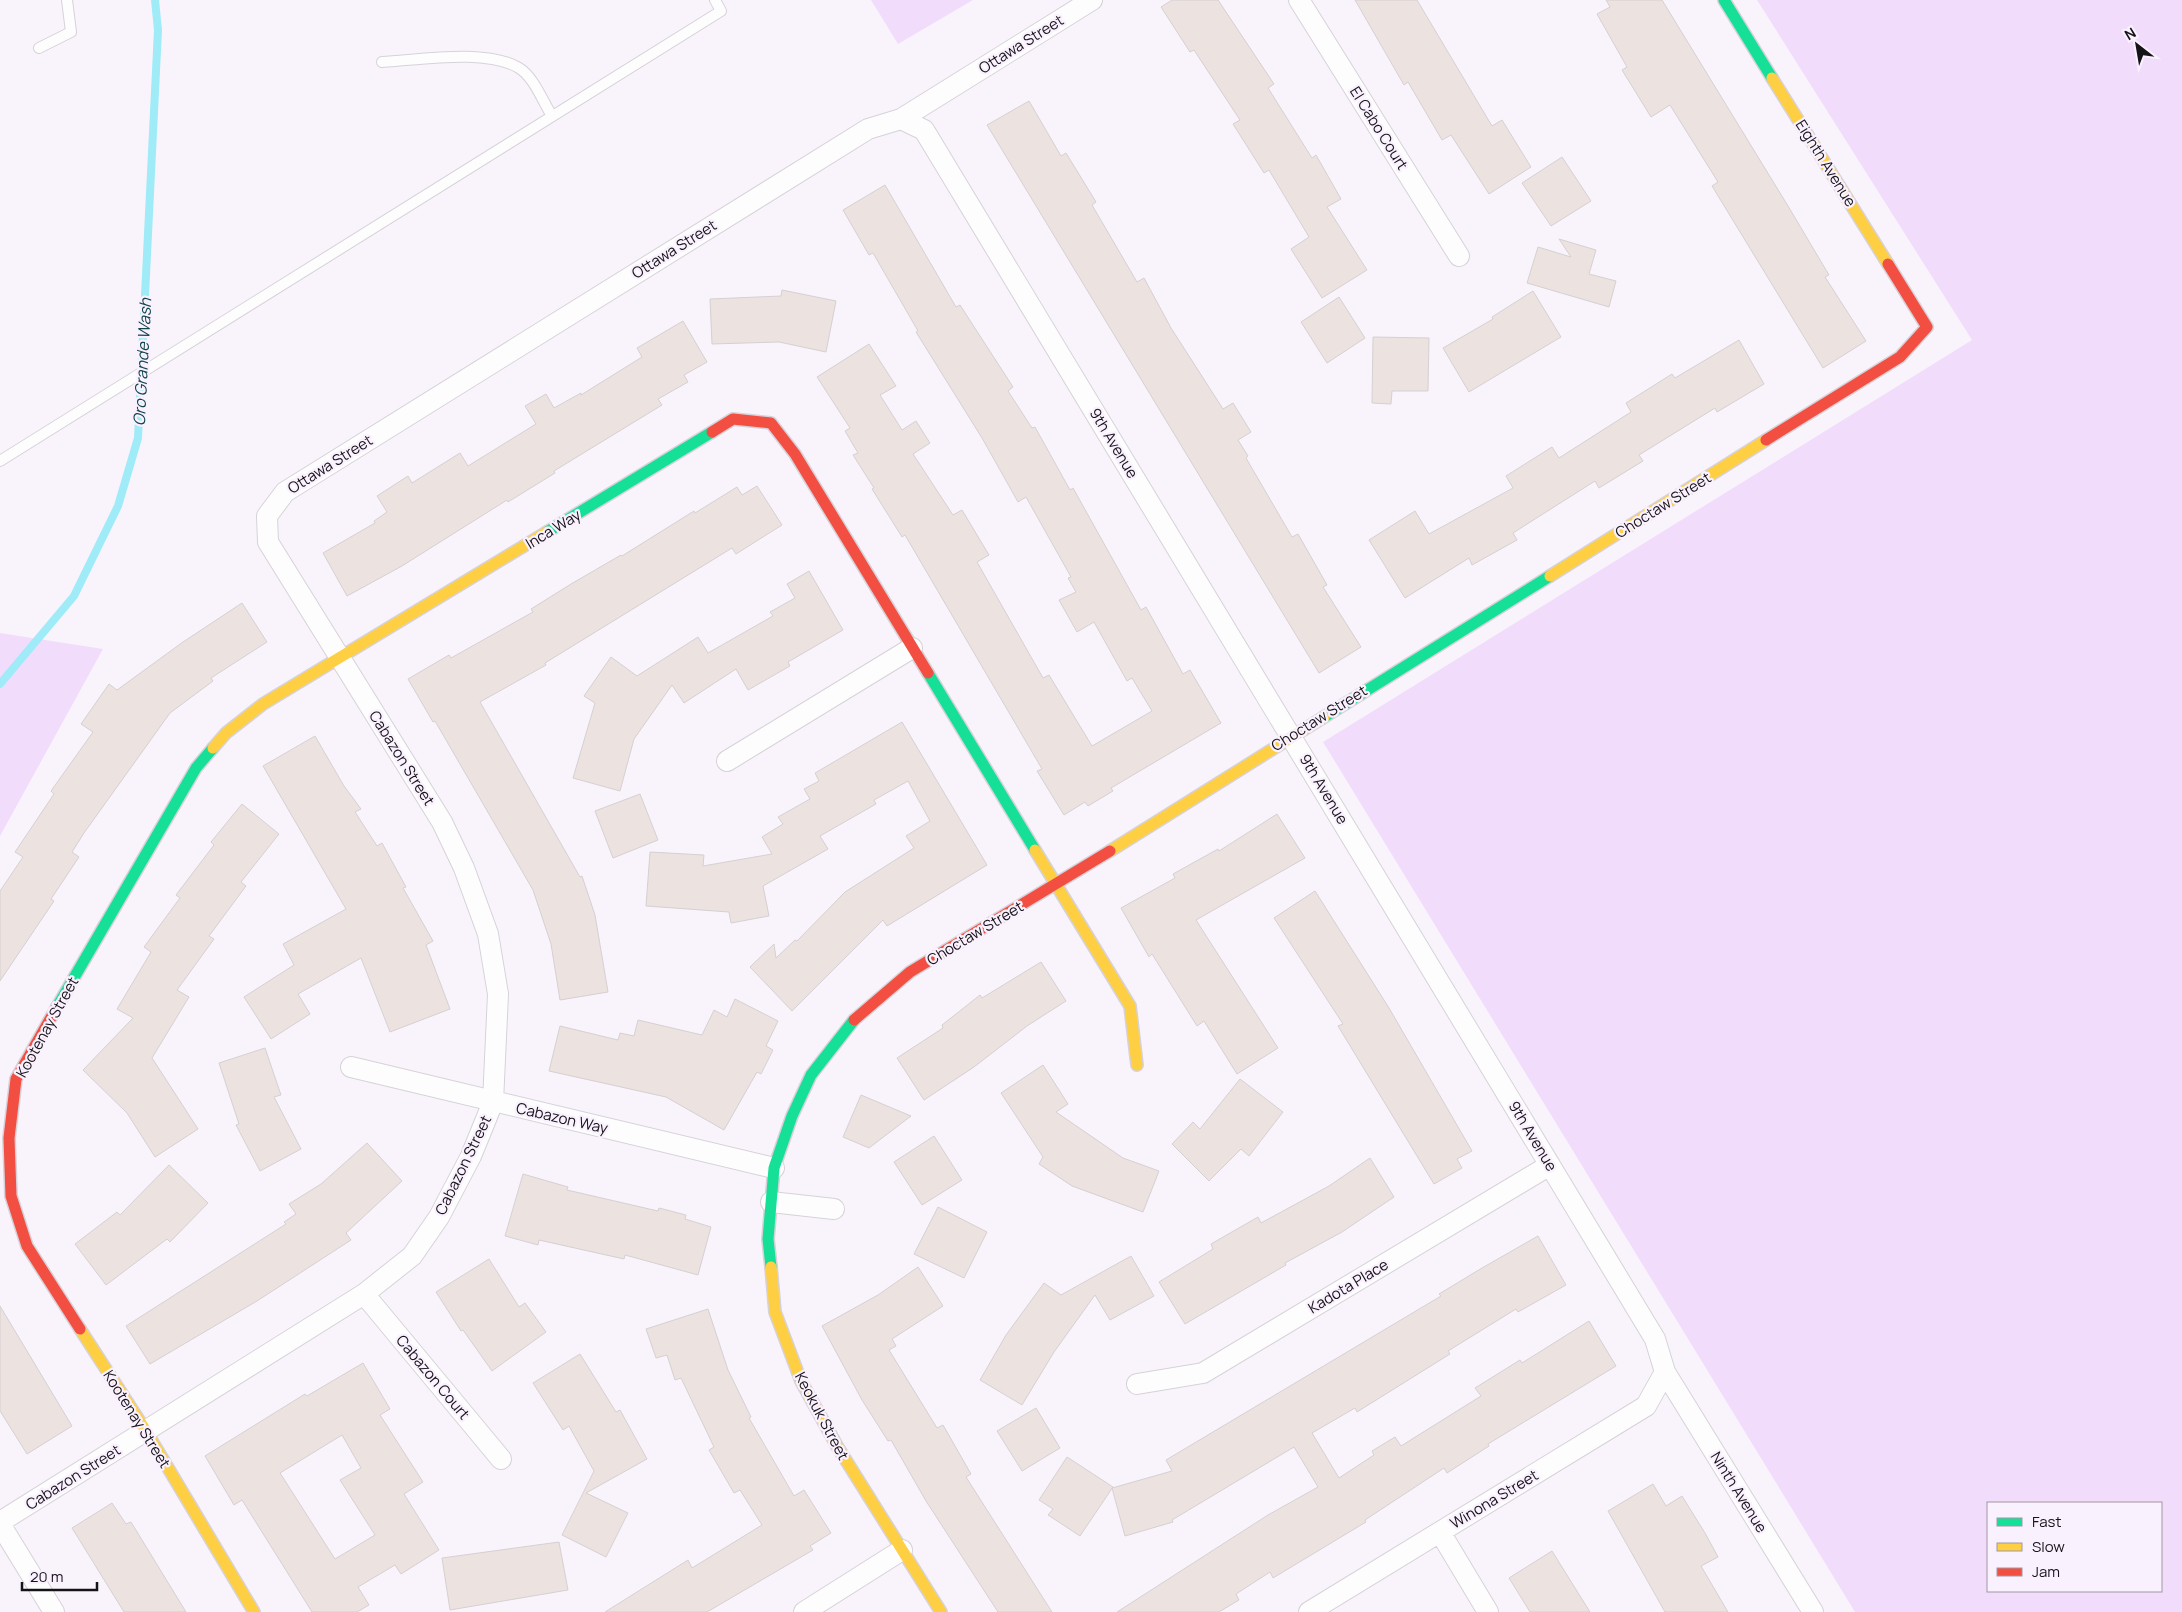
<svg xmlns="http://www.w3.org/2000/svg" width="2182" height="1612" viewBox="0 0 2182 1612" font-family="Manrope,sans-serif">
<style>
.green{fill:#f2dcfc;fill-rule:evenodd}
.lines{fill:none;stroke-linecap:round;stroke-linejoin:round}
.stream{stroke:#9febf7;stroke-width:8}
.building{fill:#ece2df;stroke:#d5d0d2;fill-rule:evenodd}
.lane-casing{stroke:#d6d2d8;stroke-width:12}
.street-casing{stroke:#d6d2d8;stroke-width:22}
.fast-casing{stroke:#d6d2d8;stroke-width:14}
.slow-casing{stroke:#d6d2d8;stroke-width:14}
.jam-casing{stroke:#d6d2d8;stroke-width:14}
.lane{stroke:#fefdfe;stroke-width:10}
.street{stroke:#fefdfe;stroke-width:20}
.fast{stroke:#16e098;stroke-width:11}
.slow{stroke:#ffcf43;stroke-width:11}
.jam{stroke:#f24e42;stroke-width:11}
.labels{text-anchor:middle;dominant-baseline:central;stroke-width:4.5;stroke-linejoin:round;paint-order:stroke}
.street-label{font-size:15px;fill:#161318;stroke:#faf1fe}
.water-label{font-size:16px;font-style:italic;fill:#12454b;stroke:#faf1fe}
</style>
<rect width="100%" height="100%" fill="#f9f4fb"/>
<!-- green -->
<path class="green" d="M 871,0 L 973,0 L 898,44 Z
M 1757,0 L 2182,0 L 2182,1612 L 1855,1612 L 1323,742 L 1972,340 ZM 1988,1503 L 2161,1503 L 2161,1591 L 1988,1591 Z
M 0,633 L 103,649 L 0,836 Z"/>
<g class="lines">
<!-- stream -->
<path class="stream" d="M 0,684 L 74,596 L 118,506 L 138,438 L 158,30 L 155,0"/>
</g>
<!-- building -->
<path class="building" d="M 1172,0 L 1218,0 L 1274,84 L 1268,88 L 1312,158 L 1316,155 L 1341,199 L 1327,207 L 1367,270 L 1322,298 L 1291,249 L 1309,237 L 1269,170 L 1264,173 L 1233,124 L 1240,120 L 1194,50 L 1190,52 L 1161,7 Z
M 1355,0 L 1417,0 L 1492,126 L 1502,120 L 1531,167 L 1489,194 L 1451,135 L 1442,140 L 1408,82 L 1404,85 Z
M 1606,0 L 1662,0 L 1788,206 L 1829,275 L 1825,277 L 1866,341 L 1823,368 L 1712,186 L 1718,182 L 1670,105 L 1651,117 L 1622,70 L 1627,67 L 1597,14 L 1610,7 Z
M 1029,101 L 1061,156 L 1066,153 L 1096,202 L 1092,205 L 1137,282 L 1144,278 L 1171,328 L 1223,409 L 1233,403 L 1251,432 L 1238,440 L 1248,456 L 1246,458 L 1292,537 L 1298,534 L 1327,585 L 1323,587 L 1361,647 L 1319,673 L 987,125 Z
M 1562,157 L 1591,201 L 1551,226 L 1522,183 Z
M 885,185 L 956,307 L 960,305 L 1013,387 L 1008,391 L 1032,428 L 1035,427 L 1070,490 L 1073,488 L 1141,610 L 1146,607 L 1183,674 L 1190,670 L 1221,723 L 1111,788 L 1113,791 L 1088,806 L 1085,802 L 1064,815 L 1037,771 L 1042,769 L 905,535 L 902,537 L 872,489 L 874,488 L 853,455 L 858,453 L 845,431 L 850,428 L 817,377 L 869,344 L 896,386 L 880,395 L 902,430 L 916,421 L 930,443 L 913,454 L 953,515 L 962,510 L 989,555 L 977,562 L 1043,678 L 1049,675 L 1092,746 L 1152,711 L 1132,678 L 1127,681 L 1094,622 L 1077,632 L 1059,600 L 1076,592 L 1068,578 L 1071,577 L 1026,497 L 1018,502 L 982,438 L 916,332 L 918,331 L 873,253 L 869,255 L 843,210 Z
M 1559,239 L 1596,250 L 1589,274 L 1616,281 L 1609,307 L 1527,283 L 1538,247 L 1571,257 Z
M 782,290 L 836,301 L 826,352 L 779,342 L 712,344 L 710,299 L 781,296 Z
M 1533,291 L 1561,337 L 1469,392 L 1443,348 L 1493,319 L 1492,317 Z
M 1339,297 L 1365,338 L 1327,363 L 1301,322 Z
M 683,321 L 707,362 L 684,375 L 688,382 L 658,399 L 662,405 L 554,471 L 555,473 L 508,502 L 507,500 L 402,566 L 347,596 L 323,553 L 375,523 L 374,521 L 387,512 L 377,496 L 408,476 L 412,483 L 460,453 L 468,466 L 536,424 L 525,406 L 546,394 L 554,408 L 581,393 L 581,395 L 642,357 L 637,348 Z
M 1373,337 L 1429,338 L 1428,391 L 1392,391 L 1391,404 L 1372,403 Z
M 1739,340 L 1764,384 L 1717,412 L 1715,408 L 1639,455 L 1643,461 L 1599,488 L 1595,481 L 1513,533 L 1517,540 L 1472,565 L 1469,558 L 1405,598 L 1369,540 L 1415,511 L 1429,534 L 1513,488 L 1506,476 L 1552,447 L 1559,458 L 1631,412 L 1626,403 L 1672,374 L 1675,378 Z
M 757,486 L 782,525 L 736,554 L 732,548 L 545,663 L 546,665 L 480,702 L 580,877 L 582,876 L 595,915 L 608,992 L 560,1000 L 551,944 L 533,890 L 435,721 L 433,722 L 408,679 L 449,655 L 451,658 L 533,612 L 531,609 L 571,584 L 621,555 L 622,556 L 694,511 L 695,513 L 737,487 L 742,495 Z
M 809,571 L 843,630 L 788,662 L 790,666 L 748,690 L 736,669 L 684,703 L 672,685 L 634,739 L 620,791 L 573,778 L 595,703 L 584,696 L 611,657 L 637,676 L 698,637 L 708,653 L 773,616 L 770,612 L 795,598 L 787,584 Z
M 242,603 L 267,642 L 211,678 L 213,681 L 170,713 L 84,833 L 72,852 L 79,857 L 51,899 L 54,901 L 0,981 L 0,891 L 23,857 L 15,852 L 54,794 L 51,791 L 93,732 L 81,724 L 109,684 L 117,690 L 183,642 Z
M 902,722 L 987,865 L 887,926 L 883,920 L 792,1011 L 750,967 L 774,944 L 776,958 L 795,940 L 797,941 L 845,892 L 914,848 L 906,836 L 930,821 L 908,781 L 874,800 L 876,804 L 820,836 L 828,849 L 763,886 L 769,916 L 731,923 L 729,912 L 646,906 L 650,852 L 704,855 L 703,866 L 772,854 L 762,837 L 783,824 L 778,817 L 810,799 L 804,789 L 819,781 L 815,773 Z
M 315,736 L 344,786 L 361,809 L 355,812 L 377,846 L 382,843 L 406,887 L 403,888 L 433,941 L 426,945 L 450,1009 L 390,1032 L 361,958 L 298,994 L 310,1014 L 271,1039 L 244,997 L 294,965 L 283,944 L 346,909 L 263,766 Z
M 640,794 L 658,840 L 613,858 L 595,811 Z
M 242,804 L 279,834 L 241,882 L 246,886 L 209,936 L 214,939 L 177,990 L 189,997 L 152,1058 L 198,1129 L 155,1157 L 127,1113 L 83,1070 L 133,1018 L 117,1009 L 151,952 L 144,947 L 180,898 L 176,895 L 214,845 L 211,842 Z
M 1277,814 L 1305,858 L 1196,920 L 1278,1048 L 1237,1074 L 1204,1021 L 1197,1026 L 1152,954 L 1149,957 L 1121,908 L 1175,878 L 1173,874 L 1218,849 L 1219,851 Z
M 1315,891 L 1389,1008 L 1472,1151 L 1457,1159 L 1462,1168 L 1434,1184 L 1338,1026 L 1343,1024 L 1274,918 Z
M 1041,962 L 1066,1001 L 1027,1026 L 974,1067 L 924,1100 L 897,1058 L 943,1028 L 942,1025 L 980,995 L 982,998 Z
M 735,999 L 778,1021 L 766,1046 L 773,1050 L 761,1074 L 757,1072 L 724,1130 L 666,1097 L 549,1071 L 560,1026 L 618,1040 L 620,1033 L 634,1036 L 638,1020 L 702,1035 L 714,1010 L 727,1017 Z
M 265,1048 L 281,1095 L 274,1097 L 301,1149 L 260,1171 L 236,1125 L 239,1124 L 219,1063 Z
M 1043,1065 L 1068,1104 L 1056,1112 L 1123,1158 L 1159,1171 L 1143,1212 L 1072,1186 L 1039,1164 L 1043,1157 L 1001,1093 Z
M 1240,1079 L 1283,1112 L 1249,1156 L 1241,1149 L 1209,1181 L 1172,1144 L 1193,1122 L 1200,1129 Z
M 861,1095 L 911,1116 L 869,1148 L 843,1137 Z
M 934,1136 L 962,1180 L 922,1205 L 894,1162 Z
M 367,1143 L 402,1181 L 346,1233 L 351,1240 L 257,1301 L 150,1364 L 126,1326 L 286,1224 L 284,1222 L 296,1214 L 289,1204 L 321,1184 Z
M 1370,1158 L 1394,1197 L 1342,1232 L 1285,1263 L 1286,1265 L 1185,1324 L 1159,1282 L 1213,1249 L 1211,1244 L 1258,1217 L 1261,1223 L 1329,1186 Z
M 169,1165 L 208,1203 L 170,1242 L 167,1239 L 106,1285 L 75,1244 L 117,1212 L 120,1215 Z
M 523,1174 L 568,1187 L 567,1190 L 658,1211 L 659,1208 L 686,1215 L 685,1219 L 711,1227 L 698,1275 L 625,1255 L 624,1259 L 539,1240 L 538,1245 L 505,1236 Z
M 938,1207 L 987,1232 L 964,1278 L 914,1254 Z
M 1538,1236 L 1566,1285 L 1518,1312 L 1516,1309 L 1448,1351 L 1450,1354 L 1357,1412 L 1355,1408 L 1312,1433 L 1339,1478 L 1374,1455 L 1372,1451 L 1395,1437 L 1401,1446 L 1481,1396 L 1475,1388 L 1520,1360 L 1522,1363 L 1589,1321 L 1616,1366 L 1488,1444 L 1489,1446 L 1447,1473 L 1444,1468 L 1365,1520 L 1366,1522 L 1273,1578 L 1270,1572 L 1236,1594 L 1239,1600 L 1219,1612 L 1117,1612 L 1268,1515 L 1318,1487 L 1294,1447 L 1172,1520 L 1173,1522 L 1125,1536 L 1112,1488 L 1172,1471 L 1166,1460 L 1441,1296 L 1439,1294 L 1482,1268 Z
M 1131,1256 L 1154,1296 L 1110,1320 L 1095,1295 L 1054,1352 L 1022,1405 L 980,1380 L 1006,1335 L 1044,1283 L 1061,1295 Z
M 489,1259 L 519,1307 L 525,1303 L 546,1332 L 492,1371 L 463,1330 L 461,1331 L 436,1292 Z
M 918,1267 L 943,1306 L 892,1339 L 896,1346 L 889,1350 L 937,1428 L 943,1425 L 971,1474 L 966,1477 L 1052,1612 L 998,1612 L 926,1501 L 891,1440 L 888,1441 L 862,1400 L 822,1326 L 878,1295 Z
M 0,1306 L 72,1426 L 27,1454 L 0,1411 Z
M 708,1309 L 728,1370 L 751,1417 L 749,1418 L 794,1496 L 804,1490 L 831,1533 L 810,1546 L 813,1550 L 707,1612 L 605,1612 L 688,1560 L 692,1568 L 762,1525 L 740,1490 L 734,1493 L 709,1450 L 714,1447 L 681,1378 L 675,1380 L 667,1355 L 656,1358 L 646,1329 Z
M 580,1354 L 616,1412 L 620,1410 L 647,1459 L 586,1493 L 628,1513 L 606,1557 L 562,1535 L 594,1471 L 569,1426 L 563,1430 L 533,1383 Z
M 363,1363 L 390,1409 L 380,1415 L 423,1482 L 404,1494 L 439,1550 L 401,1574 L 395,1565 L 358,1587 L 369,1605 L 357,1612 L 312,1612 L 242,1500 L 234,1505 L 205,1456 L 305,1394 L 307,1396 ZM 342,1435 L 361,1468 L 340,1480 L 375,1535 L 335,1559 L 280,1473 Z
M 1036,1408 L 1060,1448 L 1022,1471 L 997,1431 Z
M 1067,1457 L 1113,1487 L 1080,1536 L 1048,1515 L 1053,1509 L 1039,1500 Z
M 1653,1484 L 1666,1506 L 1682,1496 L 1705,1533 L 1718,1557 L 1701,1566 L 1728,1612 L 1665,1612 L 1608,1511 Z
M 112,1503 L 126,1524 L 131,1522 L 186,1612 L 124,1612 L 72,1528 Z
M 559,1542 L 568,1590 L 450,1610 L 442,1558 Z
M 1552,1551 L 1590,1612 L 1530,1612 L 1509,1578 Z"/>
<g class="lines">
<!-- lane casing -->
<g class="lane-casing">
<path id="lane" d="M 39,48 L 71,32 L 67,0
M 382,62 C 420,60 486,48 519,68 C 534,77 543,102 552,116
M 0,461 L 721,11 L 715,0"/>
</g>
<!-- street casing -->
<g class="street-casing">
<path id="street" d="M 1299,0 L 1459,256
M 901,119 L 924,130 L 1655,1339 L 1665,1372 L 1813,1612
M 727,761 L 912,648
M 351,1067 L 774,1168
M 771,1202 L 834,1209
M 364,1294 L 501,1459
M 1137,1384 L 1203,1373 L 1550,1165
M 0,1522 L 364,1294 L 412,1256 L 439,1217 L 471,1156 L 493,1102 L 498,994 L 488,934 L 464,868 L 442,822 L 268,542 L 267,516 L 285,492 L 868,129 L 901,119 L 1092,0
M 0,1524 L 54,1612
M 1440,1532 L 1488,1612
M 804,1612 L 902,1550
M 1309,1612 L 1646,1406 L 1665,1372"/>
</g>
<!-- fast casing -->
<g class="fast-casing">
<path id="fast" d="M 1724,0 L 1772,78
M 547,532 L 712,432
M 928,673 L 1035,850
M 1324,717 L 1550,576
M 57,1007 L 196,768 L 213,748
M 771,1267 L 768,1239 L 774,1168 L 792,1116 L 811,1075 L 854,1020"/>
</g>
<!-- slow casing -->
<g class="slow-casing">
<path id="slow" d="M 1772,78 L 1888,264
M 1550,576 L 1766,440
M 213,748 L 226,733 L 263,704 L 547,532
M 1035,850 L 1130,1006 L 1137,1065
M 1110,851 L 1324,717
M 771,1267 L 775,1312 L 801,1381 L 837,1446 L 941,1612
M 80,1329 L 146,1431 L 254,1612"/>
</g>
<!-- jam casing -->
<g class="jam-casing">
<path id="jam" d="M 712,432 L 733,419 L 771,423 L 795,454 L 928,673
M 1766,440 L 1900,357 L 1927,327 L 1888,264
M 57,1007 L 16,1079 L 9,1138 L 11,1196 L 27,1246 L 80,1329
M 854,1020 L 910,972 L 1110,851"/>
</g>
<!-- lane -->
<use href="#lane" class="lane"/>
<!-- street -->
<use href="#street" class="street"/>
<!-- fast -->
<use href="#fast" class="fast"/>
<!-- slow -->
<use href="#slow" class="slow"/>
<!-- jam -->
<use href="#jam" class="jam"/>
</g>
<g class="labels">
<!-- street labels -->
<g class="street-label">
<text transform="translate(1021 44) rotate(-32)">Ottawa Street</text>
<text transform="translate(1379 128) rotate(58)">El Cabo Court</text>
<text transform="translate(1826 163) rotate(58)">Eighth Avenue</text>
<text transform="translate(674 249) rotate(-32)">Ottawa Street</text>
<text transform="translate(1114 443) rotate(59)">9th Avenue</text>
<text transform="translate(330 464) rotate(-32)">Ottawa Street</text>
<text transform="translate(1663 505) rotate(-32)">Choctaw Street</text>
<text transform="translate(553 529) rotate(-31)">Inca Way</text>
<text transform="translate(1319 718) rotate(-32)">Choctaw Street</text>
<text transform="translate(402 758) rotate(58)">Cabazon Street</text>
<text transform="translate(1324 789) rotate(59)">9th Avenue</text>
<text transform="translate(975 933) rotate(-31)">Choctaw Street</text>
<text transform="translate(47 1027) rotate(-61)">Kootenay Street</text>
<text transform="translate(562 1118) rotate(13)">Cabazon Way</text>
<text transform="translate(1533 1136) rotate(59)">9th Avenue</text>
<text transform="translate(463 1165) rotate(-64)">Cabazon Street</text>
<text transform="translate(1348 1286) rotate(-31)">Kadota Place</text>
<text transform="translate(433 1377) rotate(50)">Cabazon Court</text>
<text transform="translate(822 1416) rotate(62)">Keokuk Street</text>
<text transform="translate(137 1419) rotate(58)">Kootenay Street</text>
<text transform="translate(73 1477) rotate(-32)">Cabazon Street</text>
<text transform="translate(1739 1492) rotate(58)">Ninth Avenue</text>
<text transform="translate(1494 1499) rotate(-31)">Winona Street</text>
</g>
<!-- water labels -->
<g class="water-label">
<text transform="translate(142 362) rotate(-87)">Oro Grande Wash</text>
</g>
</g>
<!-- legend -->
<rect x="1987" y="1502" width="175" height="90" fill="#faf1fe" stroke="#9f98a2"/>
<rect x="1997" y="1518" width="25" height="8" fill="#16e098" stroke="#9f98a2"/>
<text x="2032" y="1527" font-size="15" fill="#161318">Fast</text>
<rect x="1997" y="1543" width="25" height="8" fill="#ffcf43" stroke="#9f98a2"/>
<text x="2032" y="1552" font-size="15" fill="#161318">Slow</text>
<rect x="1997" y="1568" width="25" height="8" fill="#f24e42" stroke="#9f98a2"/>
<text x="2032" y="1577" font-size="15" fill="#161318">Jam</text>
<!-- north arrow -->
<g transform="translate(2137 45) rotate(329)" stroke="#faf1fe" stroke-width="4" paint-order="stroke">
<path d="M0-4L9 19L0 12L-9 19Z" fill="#161318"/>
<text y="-8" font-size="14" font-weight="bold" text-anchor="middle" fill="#161318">N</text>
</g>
<!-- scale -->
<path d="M22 1582v8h75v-8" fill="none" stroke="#161318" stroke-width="2.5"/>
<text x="30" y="1582" font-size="15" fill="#161318" stroke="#faf1fe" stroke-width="4" paint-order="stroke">20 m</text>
</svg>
